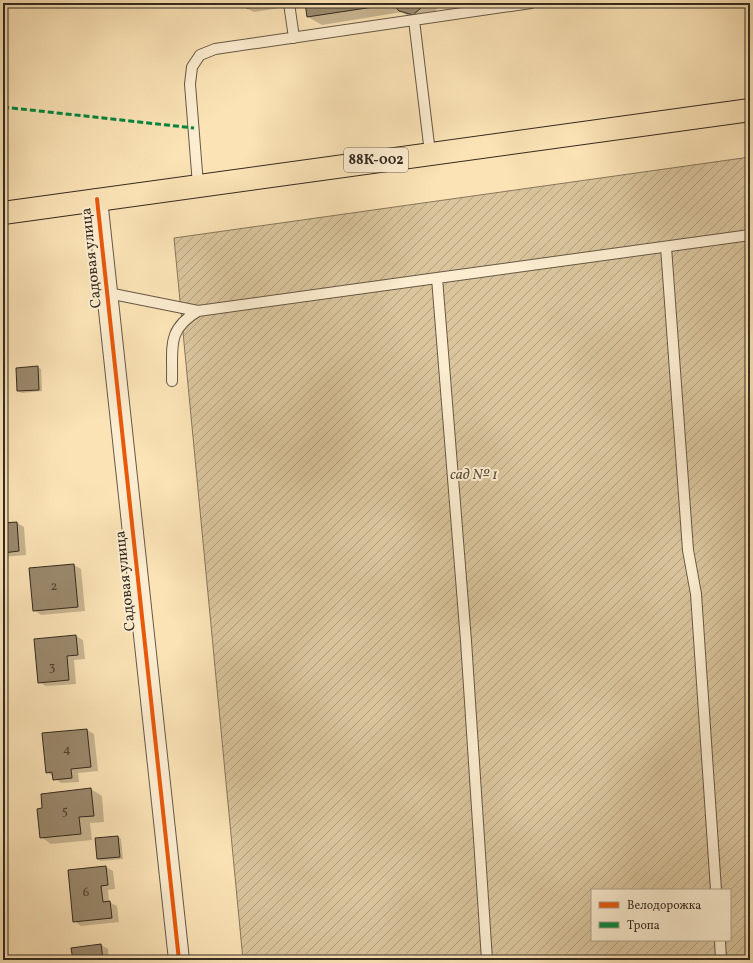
<svg xmlns="http://www.w3.org/2000/svg" width="753" height="963" viewBox="0 0 753 963" font-family="Vollkorn,serif">
<style>
.garden{fill:url(#garden-furrows);stroke:#86775e;fill-rule:evenodd}
.shadow{fill:#0003}
.building{fill:#9b8a6e;stroke:#342a20}
.lines{fill:none;stroke-linecap:round;stroke-linejoin:round}
.lane-casing{stroke:#665846;stroke-width:12}
.street-casing{stroke:#665846;stroke-width:22}
.primary-casing{stroke:#342a20;stroke-width:24}
.lane{stroke:#fcedd0;stroke-width:10}
.street{stroke:#fcedd0;stroke-width:20}
.primary{stroke:#fbe3b6;stroke-width:22}
.quiet{stroke:#00873e;stroke-width:3;stroke-dasharray:6 3;stroke-linecap:butt}
.cycleway-casing{stroke:#fcedd0;stroke-width:6}
.cycleway{stroke:#e8590c;stroke-width:4}
.labels{text-anchor:middle;dominant-baseline:central;stroke-width:4;stroke-linejoin:round;paint-order:stroke}
.number-label{font-size:13px;fill:#4e4234}
.shield{fill:#fcedd0;stroke:#706455;stroke-width:1}
.shield-label{font-size:14px;font-weight:bold;fill:#342a20}
.street-label{font-size:15px;fill:#342a20;stroke:#fcedd0}
.park-label{font-size:15px;font-style:italic;fill:#5d503f;stroke:#fcedd0}
</style>
<defs>
<pattern id="garden-furrows" width="10" height="10" patternUnits="userSpaceOnUse"><rect width="10" height="10" fill="#d9c49c"/><path d="M-1 1l2-2M0 10L10 0M9 11l2-2" fill="none" stroke="#b19f7f"/></pattern>
</defs>
<rect width="100%" height="100%" fill="#fbe3b6"/>
<filter id="stains"><feTurbulence type="fractalNoise" baseFrequency=".005" numOctaves="4"/><feColorMatrix values="0 0 0 0 .2 0 0 0 0 .09 0 0 0 0 .02 0 0 0 .5 -.17"/></filter>
<radialGradient id="worn" r=".72"><stop offset=".6" stop-color="#630" stop-opacity="0"/><stop offset="1" stop-color="#630" stop-opacity=".3"/></radialGradient>
<!-- garden -->
<path class="garden" d="M 750,157 L 750,960 L 243,960 L 174,238 ZM 592,890 L 730,890 L 730,940 L 592,940 Z"/>
<!-- shadow -->
<path class="shadow" d="M 246,3 L 280,3 L 280,8 L 254,12 L 246,8 Z
M 306,3 L 467,3 L 437,7 L 435,16 L 414,19 L 402,12 L 322,25 L 308,17 Z
M 37,367 L 41,369 L 42,391 L 22,393 L 18,391 Z
M 17,523 L 24,527 L 26,555 L 3,557 L 3,524 Z
M 74,565 L 81,569 L 85,611 L 41,615 L 34,610 L 30,569 Z
M 76,636 L 83,640 L 85,659 L 74,660 L 76,684 L 46,686 L 39,682 Z
M 87,730 L 94,734 L 98,771 L 78,773 L 79,782 L 61,783 L 47,772 Z
M 91,789 L 102,796 L 104,822 L 90,823 L 92,840 L 51,844 L 41,837 L 43,809 Z
M 118,837 L 121,839 L 123,859 L 101,861 L 98,859 Z
M 106,867 L 113,871 L 115,889 L 108,890 L 109,902 L 117,906 L 119,922 L 81,926 L 74,921 Z
M 101,945 L 108,949 L 109,960 L 74,960 Z"/>
<!-- building -->
<path class="building" d="M 245,3 L 273,3 L 274,5 L 246,8 Z
M 305,3 L 422,3 L 421,8 L 413,15 L 399,11 L 393,4 L 307,17 Z
M 38,366 L 39,390 L 17,391 L 16,368 Z
M 17,522 L 19,551 L 3,553 L 3,523 Z
M 74,564 L 78,607 L 33,611 L 29,568 Z
M 76,635 L 78,655 L 67,656 L 69,680 L 38,683 L 34,639 Z
M 87,729 L 91,767 L 71,769 L 72,778 L 53,780 L 52,772 L 46,773 L 42,733 Z
M 91,788 L 94,816 L 79,817 L 81,834 L 40,838 L 37,809 L 42,808 L 41,794 Z
M 118,836 L 120,857 L 97,859 L 95,838 Z
M 106,866 L 108,885 L 101,886 L 103,902 L 110,901 L 112,918 L 73,922 L 68,870 Z
M 101,944 L 103,960 L 73,960 L 71,948 Z"/>
<g class="lines">
<!-- lane casing -->
<g class="lane-casing">
<path id="lane" d="M 289,3 L 294,38
M 414,20 L 430,153
M 198,185 L 190,84 L 192,67 L 200,55 L 215,49 L 531,3
M 666,247 L 688,550 L 696,594 L 716,890
M 108,293 L 198,311 L 437,278
M 172,381 C 173,347 166,330 198,311
M 720,940 L 721,960
M 487,960 L 466,641 L 437,278 L 750,235"/>
</g>
<!-- street casing -->
<g class="street-casing">
<path id="street" d="M 97,199 L 179,960"/>
</g>
<!-- primary casing -->
<g class="primary-casing">
<path id="primary" d="M 3,213 L 750,110"/>
</g>
<!-- lane -->
<use href="#lane" class="lane"/>
<!-- street -->
<use href="#street" class="street"/>
<!-- primary -->
<use href="#primary" class="primary"/>
<!-- quiet -->
<path class="quiet" d="M 3,107 L 194,128"/>
<!-- cycleway casing -->
<g class="cycleway-casing">
<path id="cycleway" d="M 97,199 L 179,960"/>
</g>
<!-- cycleway -->
<use href="#cycleway" class="cycleway"/>
</g>
<g class="labels">
<!-- number labels -->
<g class="number-label">
<text x="54" y="587">2</text>
<text x="52" y="668">3</text>
<text x="67" y="750">4</text>
<text x="65" y="812">5</text>
<text x="86" y="893">6</text>
</g>
<!-- shield labels -->
<rect class="shield" x="344" y="148" width="64" height="24" rx="3"/>
<g class="shield-label">
<text x="376" y="160">88К-002</text>
</g>
<!-- street labels -->
<g class="street-label">
<text transform="translate(92 258) rotate(-96)">Садовая улица</text>
<text transform="translate(126 581) rotate(-96)">Садовая улица</text>
</g>
<!-- park labels -->
<g class="park-label">
<text x="474" y="475">сад № 1</text>
</g>
</g>
<!-- margin -->
<rect width="753" height="963" fill="none" stroke="#fbe3b6" stroke-width="16"/>
<rect x="4" y="4" width="745" height="955" fill="none" stroke="#342a20" stroke-width="2"/>
<rect x="8" y="8" width="737" height="947" fill="none" stroke="#342a20"/>
<!-- legend -->
<rect x="591" y="889" width="140" height="52" fill="#fcedd0" stroke="#ac9f8a"/>
<rect x="599" y="902" width="20" height="6" fill="#e8590c" stroke="#ac9f8a"/>
<text x="627" y="909" font-size="12" fill="#342a20">Велодорожка</text>
<rect x="599" y="922" width="20" height="6" fill="#00873e" stroke="#ac9f8a"/>
<text x="627" y="929" font-size="12" fill="#342a20">Тропа</text>
<rect width="100%" height="100%" filter="url(#stains)"/>
<rect width="100%" height="100%" fill="url(#worn)"/>
</svg>
